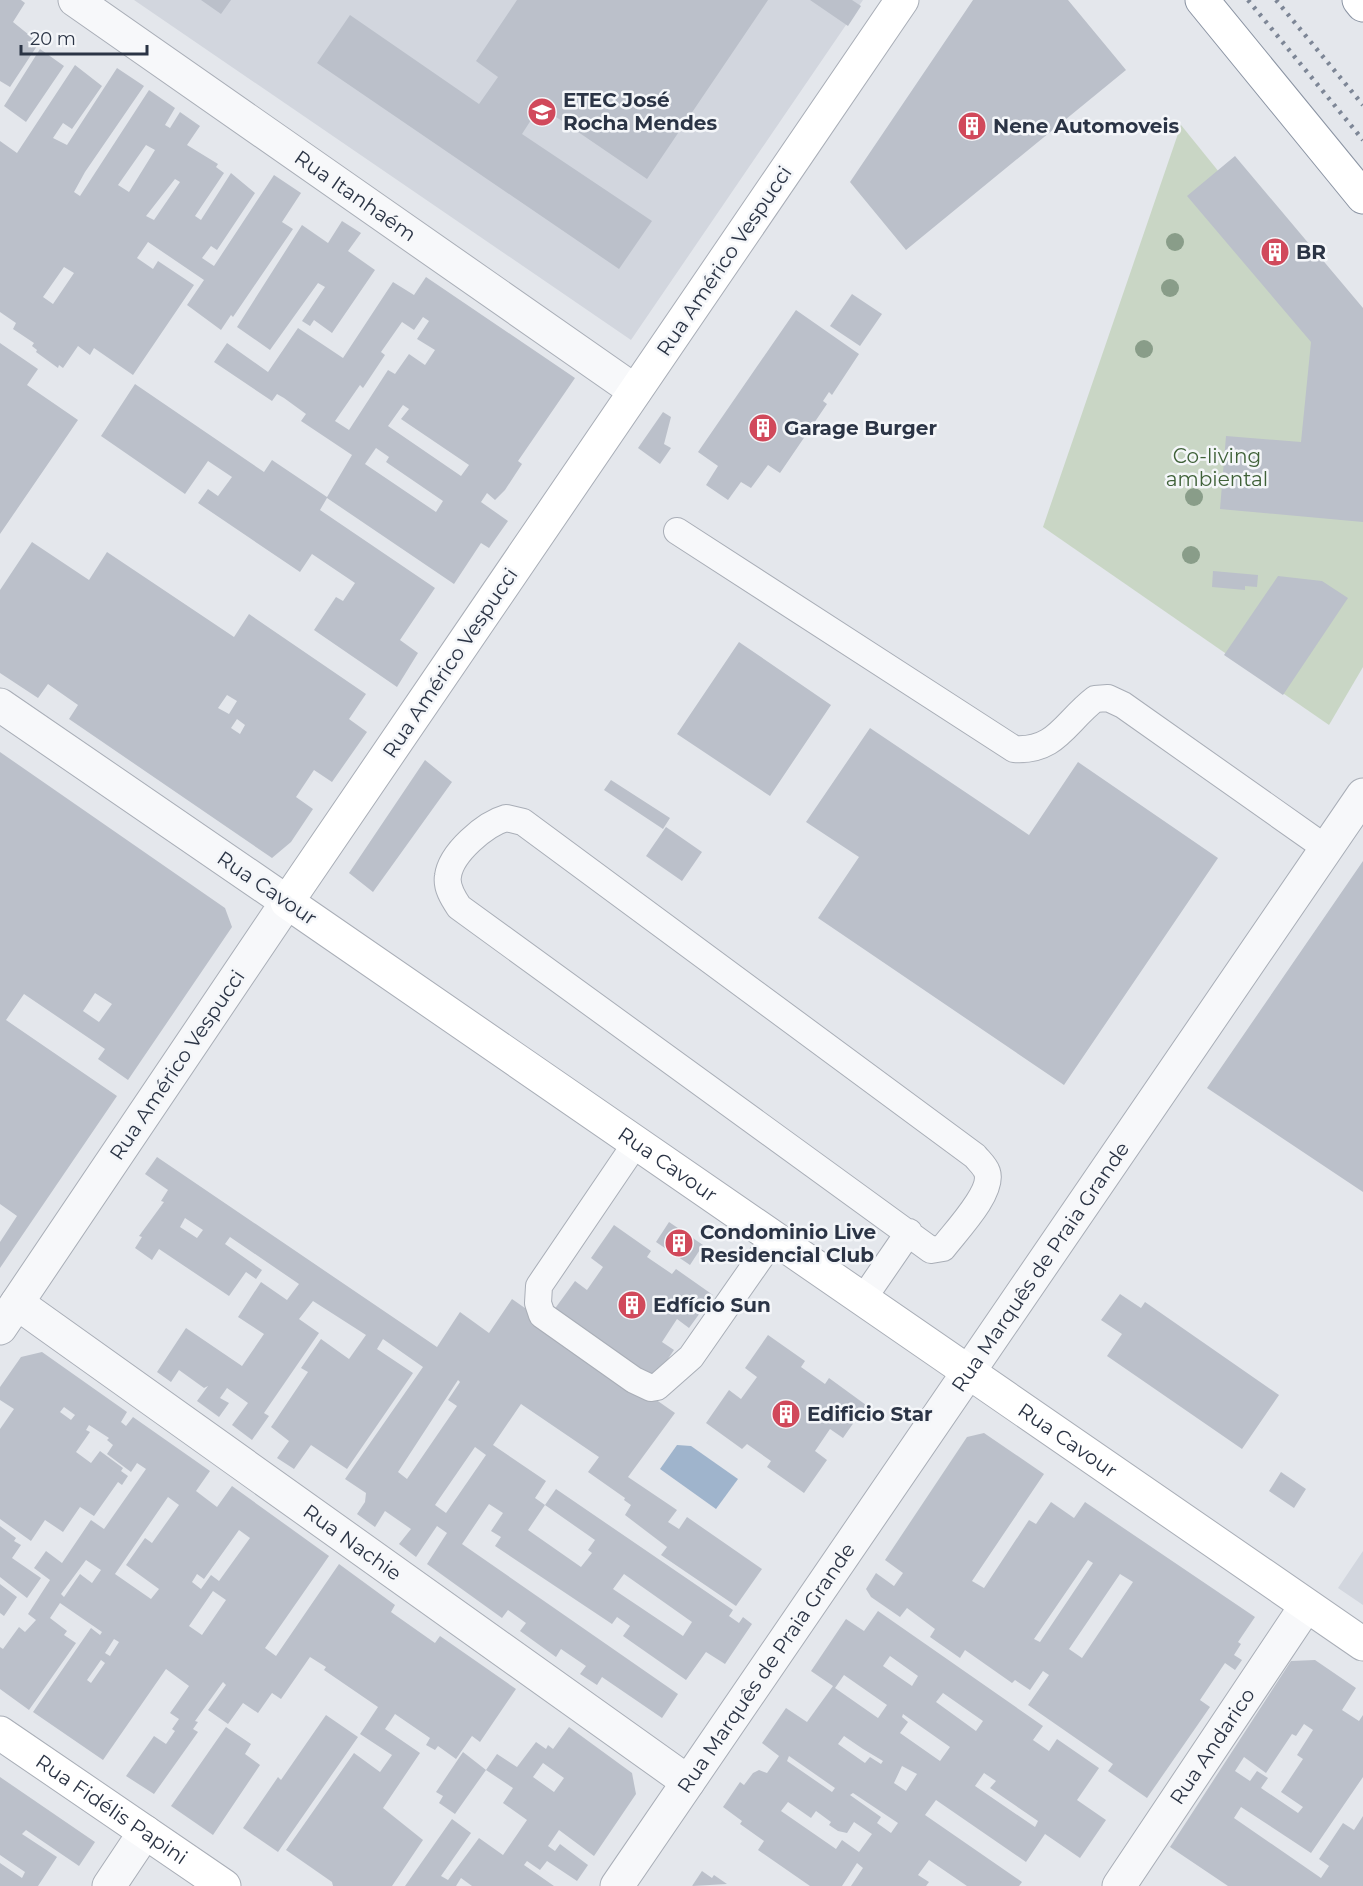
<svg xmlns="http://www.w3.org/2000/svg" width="1363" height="1886" viewBox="0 0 1363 1886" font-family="Montserrat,sans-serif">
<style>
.built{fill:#d2d6de}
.green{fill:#c9d6c5}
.water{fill:#9fb4cc}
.building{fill:#bbc0ca;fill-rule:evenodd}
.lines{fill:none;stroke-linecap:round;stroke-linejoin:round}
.lane-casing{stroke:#a9aeb7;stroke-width:28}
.street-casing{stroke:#a9aeb7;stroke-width:35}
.secondary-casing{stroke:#a9aeb7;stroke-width:35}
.highway-casing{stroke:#8b94a3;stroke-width:35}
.lane{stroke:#f7f8fa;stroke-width:26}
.street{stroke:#f7f8fa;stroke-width:33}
.secondary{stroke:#fff;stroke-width:33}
.highway{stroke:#fff;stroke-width:33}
.rail{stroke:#7d8696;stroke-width:4.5;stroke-dasharray:3 6;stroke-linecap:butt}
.tree{fill:#899d89}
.labels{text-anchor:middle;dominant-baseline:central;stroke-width:5;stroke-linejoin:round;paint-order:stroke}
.poi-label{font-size:20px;font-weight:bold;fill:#2b3445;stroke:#f4f6f9;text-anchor:start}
.street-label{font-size:20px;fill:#2b3445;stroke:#f4f6f9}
.park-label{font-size:20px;fill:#3f6138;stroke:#f4f6f9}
</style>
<rect width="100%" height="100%" fill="#e4e7ec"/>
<!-- built -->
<path class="built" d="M 134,0 L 863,0 L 631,340 Z
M 1363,1551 L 1363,1605 L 1338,1588 Z"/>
<!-- green -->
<path class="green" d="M 1181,125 L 1363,350 L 1363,667 L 1329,725 L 1043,527 Z"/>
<!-- water -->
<path class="water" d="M 677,1445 L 691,1446 L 738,1479 L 716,1509 L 660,1469 Z"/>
<!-- building -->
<path class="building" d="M 0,0 L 21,0 L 25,3 L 13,22 L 39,43 L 10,87 L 0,81 Z
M 201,0 L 231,0 L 221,14 Z
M 517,0 L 768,0 L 647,179 L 540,106 L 522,134 L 652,221 L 619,269 L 317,63 L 350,15 L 479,104 L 498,77 L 476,61 Z
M 810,0 L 852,0 L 861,6 L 848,26 Z
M 973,0 L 1068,0 L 1126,70 L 906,250 L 850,182 Z
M 40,49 L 64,66 L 26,122 L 4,106 Z
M 75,65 L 102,86 L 72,129 L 63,123 L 53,138 L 67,145 L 117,68 L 144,86 L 85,172 L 74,192 L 80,196 L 149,90 L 175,108 L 165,125 L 170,128 L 180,112 L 200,126 L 187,145 L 218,164 L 216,167 L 224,173 L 195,216 L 201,220 L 231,173 L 255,193 L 217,250 L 211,246 L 202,258 L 214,266 L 274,175 L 301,193 L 282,222 L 293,229 L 233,317 L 231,315 L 221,330 L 187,305 L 204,280 L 148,242 L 137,258 L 153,269 L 158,261 L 194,285 L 133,375 L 94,348 L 90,355 L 78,346 L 63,368 L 59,365 L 58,368 L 36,352 L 37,350 L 32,346 L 34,343 L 13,329 L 16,323 L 0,312 L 0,141 L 17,153 ZM 146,145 L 155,150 L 129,192 L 118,185 ZM 175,179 L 180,182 L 154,220 L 146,216 ZM 64,267 L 74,273 L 53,304 L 43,297 Z
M 1235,156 L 1363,308 L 1363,522 L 1220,509 L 1226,436 L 1301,442 L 1311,342 L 1187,196 Z
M 342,221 L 361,233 L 348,251 L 375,270 L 332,333 L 314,320 L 310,326 L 302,321 L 325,287 L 318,283 L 270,350 L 237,327 L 302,225 L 328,243 Z
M 426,277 L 575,378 L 518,461 L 522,464 L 505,490 L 495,500 L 487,493 L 481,502 L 508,521 L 489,548 L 481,543 L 454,584 L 327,498 L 320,510 L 435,588 L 400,640 L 418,653 L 397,687 L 314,630 L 336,597 L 343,601 L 355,583 L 312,554 L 300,572 L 198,503 L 208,489 L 218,496 L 232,477 L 208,461 L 185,494 L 101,436 L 135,384 L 264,472 L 272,460 L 327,497 L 352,455 L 301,421 L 306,414 L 284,398 L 277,394 L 272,401 L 214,362 L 227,343 L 268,372 L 298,328 L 343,358 L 393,282 L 414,295 ZM 423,317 L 429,321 L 417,339 L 435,350 L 425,365 L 409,354 L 395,374 L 388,370 L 349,430 L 335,421 L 360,385 L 363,388 L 385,355 L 381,352 L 402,322 L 414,330 ZM 403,405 L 409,409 L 401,419 L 469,465 L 461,476 L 388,426 ZM 376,448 L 389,457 L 386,462 L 443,501 L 436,512 L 365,464 Z
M 852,294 L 882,314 L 860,346 L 830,326 Z
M 796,310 L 859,354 L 832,395 L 829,392 L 823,401 L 827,404 L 780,473 L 768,465 L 751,488 L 741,482 L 728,500 L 706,485 L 718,466 L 698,452 Z
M 0,343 L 38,369 L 27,385 L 78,420 L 0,534 Z
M 663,412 L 671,417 L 664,444 L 671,448 L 660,464 L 638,448 Z
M 32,542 L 89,580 L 107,552 L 234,637 L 249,614 L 366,694 L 349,719 L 367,732 L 332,782 L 314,770 L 296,797 L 313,809 L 291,842 L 272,858 L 69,719 L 78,705 L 48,684 L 38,698 L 0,673 L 0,590 ZM 227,695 L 237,701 L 229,714 L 218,708 ZM 237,719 L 245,725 L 240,734 L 231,728 Z
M 1213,571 L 1258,575 L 1257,587 L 1245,586 L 1245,590 L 1212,587 Z
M 1278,576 L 1322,581 L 1348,598 L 1283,695 L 1224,655 Z
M 739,642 L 831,705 L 770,796 L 677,734 Z
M 870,728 L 1029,835 L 1078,762 L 1218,858 L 1064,1085 L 818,918 L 859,857 L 806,822 Z
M 0,752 L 225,908 L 232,927 L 128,1080 L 98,1059 L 105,1049 L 24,994 L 6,1020 L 117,1096 L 0,1268 L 0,1242 L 17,1216 L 0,1204 ZM 95,993 L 112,1004 L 99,1022 L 83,1011 Z
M 425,760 L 452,782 L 373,892 L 349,873 Z
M 611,780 L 670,818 L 663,829 L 604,790 Z
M 666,827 L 702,852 L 682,881 L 646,856 Z
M 1363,861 L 1363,1192 L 1207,1088 Z
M 157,1157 L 437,1347 L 460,1312 L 489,1333 L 512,1299 L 675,1413 L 628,1477 L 677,1510 L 668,1522 L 679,1529 L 687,1517 L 762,1569 L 736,1606 L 661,1555 L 667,1547 L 625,1515 L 631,1505 L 624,1500 L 625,1498 L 588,1472 L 599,1457 L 521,1404 L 493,1445 L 546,1481 L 535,1498 L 545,1505 L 528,1530 L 581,1567 L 592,1553 L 588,1550 L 595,1540 L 545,1505 L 556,1489 L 733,1610 L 729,1616 L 739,1623 L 743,1617 L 752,1624 L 725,1664 L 706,1652 L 686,1680 L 623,1636 L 630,1626 L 617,1617 L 612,1624 L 495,1546 L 501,1537 L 491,1531 L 503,1513 L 489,1504 L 462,1544 L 678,1694 L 662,1718 L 602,1677 L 597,1685 L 580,1674 L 586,1666 L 561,1649 L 556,1657 L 520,1631 L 526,1623 L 508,1610 L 502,1618 L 427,1564 L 447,1533 L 437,1526 L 416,1557 L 399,1544 L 411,1529 L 385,1511 L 375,1527 L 357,1514 L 365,1502 L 366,1493 L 345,1479 L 423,1367 L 383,1339 L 377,1349 L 413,1373 L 347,1469 L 311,1445 L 294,1469 L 277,1458 L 289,1441 L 271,1427 L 308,1372 L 301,1368 L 321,1339 L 349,1359 L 366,1335 L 313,1301 L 299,1319 L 319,1333 L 264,1413 L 269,1416 L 252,1440 L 232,1425 L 248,1403 L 227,1388 L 220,1398 L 229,1403 L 219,1417 L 197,1401 L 208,1386 L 204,1388 L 179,1370 L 171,1382 L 157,1372 L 186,1328 L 242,1366 L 264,1334 L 238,1317 L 261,1282 L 287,1300 L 299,1284 L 230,1237 L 225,1244 L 262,1270 L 256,1279 L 246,1272 L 229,1296 L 159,1249 L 152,1260 L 135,1248 L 142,1237 L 139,1236 L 164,1202 L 161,1201 L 168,1190 L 145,1174 ZM 185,1218 L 203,1230 L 197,1238 L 180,1227 ZM 458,1380 L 460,1382 L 448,1400 L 457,1406 L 407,1479 L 398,1472 ZM 475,1447 L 486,1455 L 446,1513 L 435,1505 ZM 624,1574 L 692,1622 L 683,1636 L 613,1589 Z
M 669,1222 L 703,1245 L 690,1265 L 656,1242 Z
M 614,1225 L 651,1251 L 647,1257 L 672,1274 L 676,1269 L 713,1295 L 689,1328 L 677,1319 L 662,1342 L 674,1350 L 651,1384 L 614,1358 L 617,1352 L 592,1334 L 589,1340 L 551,1314 L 575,1281 L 587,1290 L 603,1267 L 591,1258 Z
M 1120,1294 L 1141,1308 L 1145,1302 L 1279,1395 L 1242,1449 L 1107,1356 L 1122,1334 L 1101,1320 Z
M 768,1335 L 805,1361 L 801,1367 L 825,1384 L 829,1378 L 866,1405 L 843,1438 L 830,1429 L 815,1451 L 827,1460 L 804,1493 L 767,1467 L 771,1461 L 747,1444 L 742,1449 L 706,1423 L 729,1390 L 741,1399 L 757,1377 L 745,1368 Z
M 42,1352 L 127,1412 L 121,1422 L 126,1426 L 133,1417 L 210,1471 L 196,1491 L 217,1507 L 232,1486 L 329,1556 L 265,1648 L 276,1656 L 339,1564 L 395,1605 L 391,1612 L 435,1643 L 440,1636 L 516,1689 L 480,1742 L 472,1736 L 456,1759 L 438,1746 L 435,1750 L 426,1745 L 430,1738 L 395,1714 L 385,1729 L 420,1753 L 383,1808 L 423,1840 L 392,1886 L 333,1886 L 332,1882 L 286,1850 L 354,1753 L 380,1772 L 392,1755 L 360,1734 L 378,1707 L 324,1670 L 326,1667 L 310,1657 L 281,1699 L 272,1693 L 258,1713 L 243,1703 L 228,1724 L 208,1710 L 226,1685 L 223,1682 L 195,1721 L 198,1722 L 193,1729 L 198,1732 L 154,1794 L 126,1776 L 154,1736 L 166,1744 L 175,1731 L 172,1729 L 179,1719 L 170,1713 L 189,1686 L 166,1669 L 103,1760 L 33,1712 L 91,1628 L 100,1635 L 102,1632 L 60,1603 L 50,1618 L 67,1631 L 64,1635 L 76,1643 L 29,1710 L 0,1689 L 0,1647 L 3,1649 L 19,1627 L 25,1632 L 36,1620 L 28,1614 L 50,1580 L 34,1568 L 46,1551 L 62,1563 L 91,1520 L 104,1529 L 146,1469 L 137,1463 L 131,1472 L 107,1454 L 113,1445 L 107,1440 L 109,1438 L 89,1425 L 86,1430 L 90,1432 L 76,1452 L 91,1463 L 100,1451 L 123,1468 L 121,1471 L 128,1476 L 122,1485 L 118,1482 L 94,1516 L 80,1507 L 63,1532 L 45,1520 L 31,1541 L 0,1519 L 0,1429 L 14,1409 L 0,1400 L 0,1387 L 21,1357 ZM 64,1407 L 75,1415 L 71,1420 L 60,1412 ZM 168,1497 L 179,1505 L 152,1543 L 145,1538 L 126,1565 L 159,1589 L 151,1599 L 115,1574 ZM 239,1530 L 250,1538 L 219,1581 L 211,1575 L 201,1589 L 192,1582 L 197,1574 L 204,1579 ZM 86,1560 L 101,1570 L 92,1583 L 80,1574 L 64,1597 L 61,1594 ZM 213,1591 L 226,1600 L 202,1635 L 189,1626 ZM 114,1639 L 119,1642 L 110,1656 L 105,1653 ZM 101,1660 L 105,1663 L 91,1683 L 87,1680 Z
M 984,1433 L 1044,1474 L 972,1581 L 984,1588 L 1029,1520 L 1036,1524 L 1051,1502 L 1074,1518 L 1085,1502 L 1255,1617 L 1238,1642 L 1241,1644 L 1234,1655 L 1242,1660 L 1235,1670 L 1225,1663 L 1200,1700 L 1210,1707 L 1147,1798 L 1108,1771 L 1113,1764 L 1028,1705 L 1049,1675 L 1043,1671 L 1030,1690 L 1015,1680 L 1012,1683 L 965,1650 L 960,1658 L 930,1637 L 935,1629 L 907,1608 L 900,1617 L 871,1597 L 866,1589 L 876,1573 L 894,1586 L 903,1573 L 885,1560 L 967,1437 ZM 1088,1560 L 1093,1563 L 1040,1642 L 1034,1639 ZM 1120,1574 L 1133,1582 L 1082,1658 L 1069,1649 Z
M 1281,1472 L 1306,1489 L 1294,1508 L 1269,1491 Z
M 0,1526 L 16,1538 L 14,1541 L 21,1545 L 12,1558 L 41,1578 L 27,1598 L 0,1577 Z
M 0,1584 L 17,1597 L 4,1616 L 0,1613 Z
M 878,1611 L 1043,1726 L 1033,1740 L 1049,1751 L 1057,1739 L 1099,1768 L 1077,1800 L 1106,1820 L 1080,1858 L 1045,1834 L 1026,1862 L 936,1800 L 925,1815 L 1022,1882 L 1019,1886 L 967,1886 L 929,1860 L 918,1875 L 929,1882 L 926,1886 L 851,1886 L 863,1868 L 857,1863 L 842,1886 L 810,1886 L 758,1850 L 764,1841 L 740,1824 L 742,1821 L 723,1807 L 740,1782 L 744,1785 L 753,1773 L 759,1770 L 767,1773 L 779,1756 L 762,1743 L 786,1708 L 807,1722 L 833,1686 L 811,1671 L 846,1619 L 864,1631 ZM 890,1656 L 918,1676 L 912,1686 L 883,1666 ZM 844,1675 L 887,1705 L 878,1718 L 835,1688 ZM 943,1693 L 983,1721 L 976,1731 L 936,1702 ZM 903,1714 L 950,1747 L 940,1761 L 900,1733 L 908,1722 L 902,1717 ZM 844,1736 L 863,1749 L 883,1761 L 881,1764 L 870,1757 L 865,1763 L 838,1744 ZM 789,1756 L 835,1788 L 832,1792 L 787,1761 ZM 902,1766 L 917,1774 L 906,1791 L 894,1783 ZM 984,1773 L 996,1781 L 990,1788 L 1038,1821 L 1035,1827 L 975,1786 ZM 853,1793 L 898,1823 L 891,1833 L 877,1823 L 881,1817 L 850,1795 ZM 788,1802 L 811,1818 L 816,1811 L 831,1822 L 829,1825 L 838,1831 L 847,1833 L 854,1822 L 872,1834 L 859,1852 L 842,1840 L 836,1849 L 781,1811 Z
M 1315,1660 L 1356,1688 L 1342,1710 L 1359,1721 L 1363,1715 L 1363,1777 L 1311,1853 L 1241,1807 L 1234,1818 L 1321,1878 L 1329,1866 L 1319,1859 L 1343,1823 L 1354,1830 L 1363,1816 L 1363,1886 L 1228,1886 L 1170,1847 L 1291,1661 ZM 1304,1724 L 1313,1730 L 1297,1755 L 1303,1759 L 1281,1792 L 1303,1807 L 1298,1813 L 1261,1788 L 1268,1778 L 1257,1771 L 1250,1781 L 1235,1771 L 1244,1757 L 1266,1773 L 1292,1734 L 1296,1736 Z
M 326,1715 L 358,1737 L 278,1852 L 243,1828 L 278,1777 L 281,1780 Z
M 226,1727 L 251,1744 L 245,1754 L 260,1765 L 213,1835 L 171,1806 Z
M 569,1727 L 632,1773 L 636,1794 L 594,1856 L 559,1830 L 548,1846 L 555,1851 L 560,1844 L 588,1865 L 577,1881 L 547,1861 L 540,1870 L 527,1861 L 524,1865 L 554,1886 L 472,1886 L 461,1878 L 456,1886 L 405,1886 L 452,1819 L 471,1833 L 441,1876 L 448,1880 L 479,1838 L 503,1855 L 527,1820 L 503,1803 L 513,1788 L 486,1770 L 497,1754 L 517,1767 L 536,1742 L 546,1749 L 548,1745 L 553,1749 ZM 543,1763 L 564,1778 L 554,1792 L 533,1777 Z
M 463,1752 L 486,1770 L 455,1814 L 439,1803 L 443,1796 L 436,1792 Z
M 0,1777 L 95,1842 L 79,1866 L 26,1830 L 22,1834 L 57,1857 L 38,1886 L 0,1886 L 0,1863 L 22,1878 L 25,1872 L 0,1855 Z
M 702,1871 L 712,1878 L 714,1875 L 727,1884 L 692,1886 Z"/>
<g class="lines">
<!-- lane casing -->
<g class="lane-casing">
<path id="lane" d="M 677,531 L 1014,749 C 1056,752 1065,722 1095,699 L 1108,698 L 1123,705 L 1327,849
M 506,818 L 523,822 L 975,1156 C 979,1161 985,1166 987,1172 C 994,1192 955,1232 943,1248 L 931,1250 L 459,907 C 453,898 446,887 448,876 C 451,853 485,824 506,818 Z
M 636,1143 L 539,1286 L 538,1303 L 542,1315 L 634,1380 L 651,1388 L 657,1387 L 691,1357 L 774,1238
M 863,1299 L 909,1232"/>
</g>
<!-- street casing -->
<g class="street-casing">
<g id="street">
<path id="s1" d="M 75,0 L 635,391"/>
<path d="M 0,705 L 287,902 L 0,1328"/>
<path id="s2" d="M 17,1303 L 688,1782"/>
<path d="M 109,1886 L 145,1832"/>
<path id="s3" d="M 617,1886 L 1363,795"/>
<path id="s4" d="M 1119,1886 L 1306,1606"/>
</g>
</g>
<!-- secondary casing -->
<g class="secondary-casing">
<g id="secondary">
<path id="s5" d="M 902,0 L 287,902 L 1363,1644"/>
<path id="s6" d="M 0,1733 L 224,1886"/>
</g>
</g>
<!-- highway casing -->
<g class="highway-casing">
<path id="highway" d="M 1202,0 L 1363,197
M 1359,0 L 1363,5"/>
</g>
<!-- lane -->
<use href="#lane" class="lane"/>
<!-- street -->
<use href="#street" class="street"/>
<!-- secondary -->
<use href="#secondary" class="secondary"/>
<!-- highway -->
<use href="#highway" class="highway"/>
<!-- rail -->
<path class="rail" d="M 1248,0 L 1363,140
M 1276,0 L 1363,105"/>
</g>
<!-- trees -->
<g class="tree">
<circle cx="1175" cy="242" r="9"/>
<circle cx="1170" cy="288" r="9"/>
<circle cx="1144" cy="349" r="9"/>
<circle cx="1194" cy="497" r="9"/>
<circle cx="1191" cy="555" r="9"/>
</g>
<!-- icons -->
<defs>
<g id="university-disc" transform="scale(1.5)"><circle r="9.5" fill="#d1495b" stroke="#f4f6f9"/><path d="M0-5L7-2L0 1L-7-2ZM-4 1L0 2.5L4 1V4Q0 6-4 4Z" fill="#fff"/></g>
<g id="building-disc" transform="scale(1.5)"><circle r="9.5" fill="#d1495b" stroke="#f4f6f9"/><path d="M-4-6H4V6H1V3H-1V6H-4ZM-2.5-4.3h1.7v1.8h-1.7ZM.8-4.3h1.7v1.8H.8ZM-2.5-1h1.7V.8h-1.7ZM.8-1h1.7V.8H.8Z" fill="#fff"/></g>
</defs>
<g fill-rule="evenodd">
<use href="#university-disc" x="542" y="112"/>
<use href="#building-disc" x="972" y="126"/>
<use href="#building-disc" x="1275" y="252"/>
<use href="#building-disc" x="763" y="428"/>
<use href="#building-disc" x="679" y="1243"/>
<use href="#building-disc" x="632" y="1305"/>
<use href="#building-disc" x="786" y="1414"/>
</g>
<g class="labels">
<!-- poi labels -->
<g class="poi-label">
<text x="563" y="100">ETEC José<tspan x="563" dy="23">Rocha Mendes</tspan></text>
<text x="993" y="126">Nene Automoveis</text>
<text x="1296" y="252">BR</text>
<text x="784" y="428">Garage Burger</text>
<text x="700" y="1232">Condominio Live<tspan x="700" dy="23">Residencial Club</tspan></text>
<text x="653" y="1305">Edfício Sun</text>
<text x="807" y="1414">Edificio Star</text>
</g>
<!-- street labels -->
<g class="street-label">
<text stroke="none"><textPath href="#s1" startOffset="342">Rua Itanhaém</textPath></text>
<text transform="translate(724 261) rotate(-56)">Rua Américo Vespucci</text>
<text transform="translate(450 663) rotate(-56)">Rua Américo Vespucci</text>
<text transform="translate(267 888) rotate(34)">Rua Cavour</text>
<text transform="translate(177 1065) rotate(-56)">Rua Américo Vespucci</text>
<text stroke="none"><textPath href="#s5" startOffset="1554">Rua Cavour</textPath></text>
<text stroke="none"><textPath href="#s3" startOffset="750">Rua Marquês de Praia Grande</textPath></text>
<text stroke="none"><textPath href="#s5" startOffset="2040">Rua Cavour</textPath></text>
<text stroke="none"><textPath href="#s2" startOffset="412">Rua Nachie</textPath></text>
<text stroke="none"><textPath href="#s3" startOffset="264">Rua Marquês de Praia Grande</textPath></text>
<text stroke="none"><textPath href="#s4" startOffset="168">Rua Andarico</textPath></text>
<text stroke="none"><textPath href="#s6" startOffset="135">Rua Fidélis Papini</textPath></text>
</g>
<!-- park labels -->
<g class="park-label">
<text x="1217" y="456">Co-living<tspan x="1217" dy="23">ambiental</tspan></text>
</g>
</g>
<!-- scale -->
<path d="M21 45v9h126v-9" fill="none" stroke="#2b3445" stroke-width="3"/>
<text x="30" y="45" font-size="18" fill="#2b3445" stroke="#f4f6f9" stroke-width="4.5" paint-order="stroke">20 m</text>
</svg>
